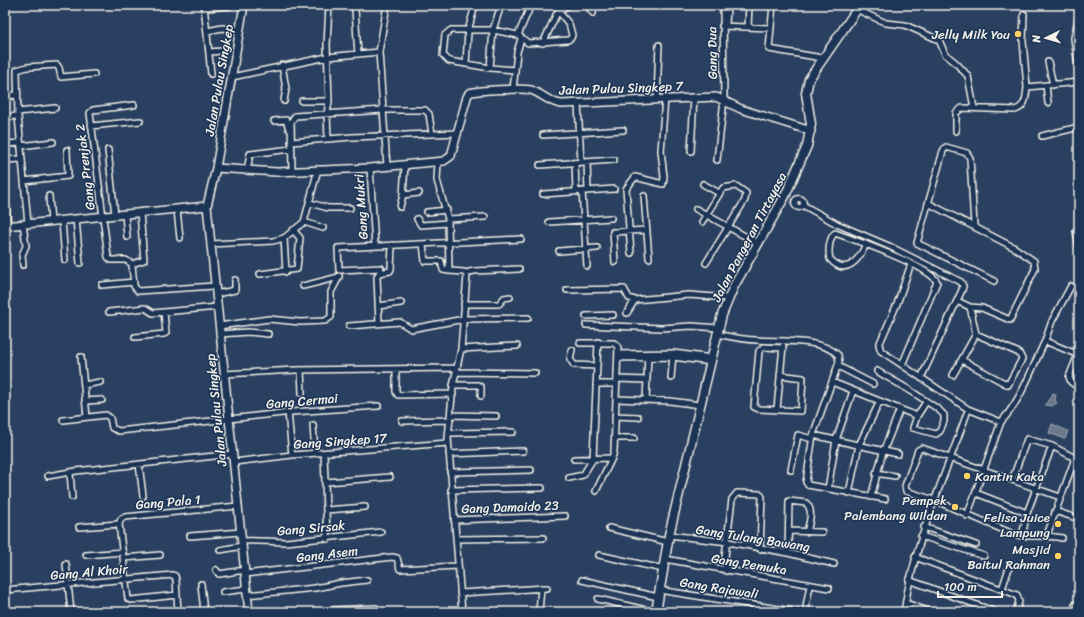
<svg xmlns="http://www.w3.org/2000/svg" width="1084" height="617" viewBox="0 0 1084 617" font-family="Sriracha,sans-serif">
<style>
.water{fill:#6a788a;stroke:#a1a8b0}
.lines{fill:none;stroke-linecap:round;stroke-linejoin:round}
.street-casing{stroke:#f4f1e8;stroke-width:8}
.secondary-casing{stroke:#f4f1e8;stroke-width:10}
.primary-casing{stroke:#f4f1e8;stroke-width:11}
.street{stroke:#1d3557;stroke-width:5}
.secondary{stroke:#1d3557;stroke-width:7}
.primary{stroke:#1d3557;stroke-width:8}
.poi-dot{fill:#ffd166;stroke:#1d3557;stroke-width:1.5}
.labels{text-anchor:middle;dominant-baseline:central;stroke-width:3;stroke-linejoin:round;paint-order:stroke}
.poi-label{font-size:13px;fill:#f4f1e8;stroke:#1d3557;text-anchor:end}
.street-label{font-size:13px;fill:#f4f1e8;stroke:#1d3557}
</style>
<rect width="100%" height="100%" fill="#2a4060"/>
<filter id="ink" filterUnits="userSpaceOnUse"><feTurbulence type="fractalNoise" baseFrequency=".025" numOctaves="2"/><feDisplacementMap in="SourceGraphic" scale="8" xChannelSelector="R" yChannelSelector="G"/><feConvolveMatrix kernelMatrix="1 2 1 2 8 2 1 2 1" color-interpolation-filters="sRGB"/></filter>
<g filter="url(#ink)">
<!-- water -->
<path class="water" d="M 1053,393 L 1056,394 L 1055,400 L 1057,403 L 1052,406 L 1045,405 Z
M 1052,424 L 1068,431 L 1065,439 L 1049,433 Z"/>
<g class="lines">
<!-- street casing -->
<g class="street-casing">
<path id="street" d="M 204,5 L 211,74
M 587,5 L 593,13
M 773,5 L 769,49 L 822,58
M 205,8 L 229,6
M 355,9 L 358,54
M 856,9 L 886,23 L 905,25 L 939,40 L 945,54 L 956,63 L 968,76 L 974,108
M 1024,14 L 1023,41 L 1027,87
M 722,26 L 771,28
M 726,26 L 727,5
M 748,27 L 749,5
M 207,31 L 222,28 L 240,30
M 518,35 L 531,5
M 543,43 L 558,11 L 569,5
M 209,52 L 222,51
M 1048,62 L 1053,85
M 466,64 L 468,31 L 475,5
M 282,65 L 286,89 L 284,101
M 490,68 L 493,30 L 501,5
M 515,70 L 490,68 L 449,61 L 443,55 L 445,35 L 451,30 L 493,30 L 518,35 L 528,43 L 568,40 L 571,38 L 572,35 L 569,24 L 558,11
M 232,77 L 327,57 L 379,52
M 1046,85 L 1048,103
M 513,90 L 517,52 L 521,39
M 5,96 L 17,95
M 657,99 L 659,45
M 302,101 L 329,101
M 578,103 L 581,162
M 18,112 L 55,108
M 5,117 L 18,116
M 274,121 L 286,120 L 289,129
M 91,126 L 140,121
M 956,131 L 956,113 L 962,108 L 1015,110 C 1026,107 1026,97 1027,87 L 1079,82
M 543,135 L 623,130
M 1042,136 L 1079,127
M 328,139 L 327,114 L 329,101 L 327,45 L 329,5
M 291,142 L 352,137 L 458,133
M 5,144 L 21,143
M 21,146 L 53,142
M 108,150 L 115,215
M 691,151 L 694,97
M 5,160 L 22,159
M 717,160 L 724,100 L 723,5
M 438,162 L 437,180 L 448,219 L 449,271 L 464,272 L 467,275 L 461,349 L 453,386 L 448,438 L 462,612
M 587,162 L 588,191
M 575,163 L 576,191
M 540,165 L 614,160
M 387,166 L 379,52 L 387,5
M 370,168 L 375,246
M 292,170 L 291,122 L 295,116 L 383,110 L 425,110 L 429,114 L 432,134
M 247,171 L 250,154 L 291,149
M 24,181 L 68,176 L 67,150
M 703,184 L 719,193
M 582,191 L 587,266
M 5,192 L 8,226
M 543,194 L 614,189
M 403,195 L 419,193
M 49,196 L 51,222
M 644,196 L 649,258
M794.5 203a4.5 4.5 0 1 1 9 0a4.5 4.5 0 1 1-9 0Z
M 310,203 L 328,208 L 350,208
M 928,203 L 1015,248 L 1034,261 L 1035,269 L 1010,320 L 982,308 L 970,307 L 957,301
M 803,205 L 837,224 L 891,247 L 961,282 L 963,286 L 962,290 L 921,378
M 400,207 L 403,195 L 405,165
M 696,209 L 759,244
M 177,210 L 180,238
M 427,212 L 447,210
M 125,215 L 127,237
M 76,219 L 80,263
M 417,219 L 421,225 L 448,223
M 448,219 L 485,217
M 62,221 L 65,260
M 304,222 L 323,228
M 549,222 L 611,218
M 702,222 L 723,188 L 736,186 L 746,193 L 745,200 L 706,263
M 28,224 L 18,116 L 17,70 L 27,67 L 57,65 L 59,68 L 61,77 L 94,74
M 974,225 L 970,158 L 967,153 L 946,147 L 943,151 L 917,243 L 994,281
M 1076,231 L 1079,247
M 284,238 L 286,272
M 210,244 L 273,241 L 284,238 L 304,222 L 318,169
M 423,244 L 425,261 L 441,261 L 443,270 L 449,271
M 866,244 C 859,260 846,277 830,259 C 828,252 829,238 835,233 C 855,240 929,266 937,282 L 902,365
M 559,251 L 597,248
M 631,253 L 626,189 L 635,177 L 663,184 L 664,177 L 661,151 L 665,98
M 615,262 L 613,232 L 647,230
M 132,264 L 126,260 L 111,260 L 108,257 L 90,113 L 93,110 L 134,105
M 132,264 L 134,286 L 138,291 L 215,286
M 132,264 L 144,260 L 140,213
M 911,264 L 897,304 L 879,345 L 881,351 L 968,409 L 1001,422
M 23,265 L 22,255 L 26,246 L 23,224
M 381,268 L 339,270 L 338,248 L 521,239
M 466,273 L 474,271 L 519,269
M 260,274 L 297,269 L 300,238 L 293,230
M 102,285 L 134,282
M 303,286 L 339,277 L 339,276
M 567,290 L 624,289 L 629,298 L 635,300 L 689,295 L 728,298
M 216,294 L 235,290 L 235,280
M 464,304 L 499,304 L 504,298 L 510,297
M 378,306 L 401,303
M 970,307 L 976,334
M 109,312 L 145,308 L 153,313 L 218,307
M 627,313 L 635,300
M 586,316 L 613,315
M 379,323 L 377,277 L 379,273 L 390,271 L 391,269 L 392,245
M 586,325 L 662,328 L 691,326 L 719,328
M 219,326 L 269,319 L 300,322 L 325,321 L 331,317 L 331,292 L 339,277
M 349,326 L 400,322 L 411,329 L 464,319 L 528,318
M 220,334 L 248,332 L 268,334
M 717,334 C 731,337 744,340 757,340 C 780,342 821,338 838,355 L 839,362 L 813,435 L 806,482 L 808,485 L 885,499
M 135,337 L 164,334 L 166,333 L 164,312
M 1045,341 L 1052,321 L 1071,286
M 580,343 L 614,343 L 618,347 L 614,451 L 612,458 L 596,491
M 461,349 L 517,346
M 572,350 L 570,359 L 574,365 L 596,366
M 1074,353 L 1079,346
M 618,354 L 673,353 L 712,358
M 81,357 L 87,417
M 1077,357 L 1069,377 L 1071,382 L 1079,388
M 618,358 L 673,357 L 711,362
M 838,366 L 873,384
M 301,370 L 302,393
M 396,370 L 396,392 L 398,395 L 453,394
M 877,371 L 911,391 L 938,409 L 944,415 L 944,421 L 940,431 L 936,434 L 913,428 L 917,416 L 926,402
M 456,372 L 535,373
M 224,374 L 296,370 L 456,368
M 780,375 L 803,378 L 801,411 L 759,409 L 754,407 L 759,351 L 764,347 L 783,348
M 953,375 L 976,334 L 1019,353 L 1022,359 L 1008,385 L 962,360
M 671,378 L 673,354
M 617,379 L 647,380
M 832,382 L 917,416
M 596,384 L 616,384
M 84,385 L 100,382
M 453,385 L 478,385 L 481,387 L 481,396
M 616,399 L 670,401 L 700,405
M 646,400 L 648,355
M 85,401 L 102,400
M 777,409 L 783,346
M 288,412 L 292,455
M 450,415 L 496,416
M 615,416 L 638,417
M 63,420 L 106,415 L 110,418 L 112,428 L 119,431 L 292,412 L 378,406
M 402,421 L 450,420
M 313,425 L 315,453
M 449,433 L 513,432
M 813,435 L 898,454
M 615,438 L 634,438
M 324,453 L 327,539
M 449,454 L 523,451
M 574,459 L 612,458
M 234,462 L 292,455 L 448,443
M 139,464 L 143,496
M 791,470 L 798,435 L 812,439
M 450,472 L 531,470
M 70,473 L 72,497
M 876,473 L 895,476
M 48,476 L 76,471 L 233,454
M 569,478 L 583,475 L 593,459 L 598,342
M 1012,480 L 1027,439 L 1052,446 L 1073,457 L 1074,461 L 1047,535
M 326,482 L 390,477
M 828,489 L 836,440 L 853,391
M 451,490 L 542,488
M 849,493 L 859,445 L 880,401
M 976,493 L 1027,513
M 871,497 L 883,452 L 900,409
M 1060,497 L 922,448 L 918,450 L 905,486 L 906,491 L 934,500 L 1013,534 C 1029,538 1045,534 1062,538
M 326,510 L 365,507
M 1055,511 L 1073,517
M 967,516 L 1001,422 C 1022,399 1032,368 1045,341 L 1074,353 L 1079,358
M 454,520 L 565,516
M 119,524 L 128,599 L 131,600 L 177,595
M 79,527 L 119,524 L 121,519 L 125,517 L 238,506
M 924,527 L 976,545
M 609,528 L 668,542
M 789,531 L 822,532
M 669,535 L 728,542 L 788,553 L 834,564
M 190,536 L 241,532
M 921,536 L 984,556
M 1022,536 L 1027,513 L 1052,446
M 456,539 L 543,538
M 242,541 C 257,540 271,542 286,542 L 381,532
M 220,550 L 242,546
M 788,553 L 789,501 L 806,503 C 814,510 809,523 807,532
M 86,555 L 123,552
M 599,555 L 663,569
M 915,557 L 1017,595 L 1019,601 L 1016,612
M 124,558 L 160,555
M 665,559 L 829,588
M 66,564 L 71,612
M 216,570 L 219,574 L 245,570
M 726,571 L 725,557 L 732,499 L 737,493 L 760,494 L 762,497 L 760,549
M 245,574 L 392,557 L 397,558 L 400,569 L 457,566
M 582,580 L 658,597
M 909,580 L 996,612
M 201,584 L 204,612
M 1002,589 L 1010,565
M 5,590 L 173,575 L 175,576 L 176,580 L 178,612
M 659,590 L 798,612
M 223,592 L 246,589
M 460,593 L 547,588
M 247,595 L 315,588 L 341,583 L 367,580
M 598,599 L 655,612
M 906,603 L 930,612
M 5,611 L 5,612
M 326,612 L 332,610 L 376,608
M 539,612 L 541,588
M 805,612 L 810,585
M 904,612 C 914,542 944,479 967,413
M 1074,612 L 1075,605 L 1079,603"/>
</g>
<!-- secondary casing -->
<g class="secondary-casing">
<path id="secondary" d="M 244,5 L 216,168 L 207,206 L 249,612
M 1079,20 L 1075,38 L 1079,65
M 216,168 L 277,172 L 370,168 L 444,161 L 451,156 L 467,97 L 469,93 C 477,90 523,88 531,90 C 543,94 549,103 562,104 L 716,97 L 741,109 L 811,131
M 5,226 L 207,206"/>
</g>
<!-- primary casing -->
<g class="primary-casing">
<path id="primary" d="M 656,612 L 669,535 L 722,315 L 734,286 L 785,196 L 807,146 L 811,124 L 806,93 L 809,79 L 860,5"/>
</g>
<!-- street -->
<use href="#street" class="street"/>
<!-- secondary -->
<use href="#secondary" class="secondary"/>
<!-- primary -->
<use href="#primary" class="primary"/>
</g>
</g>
<!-- markers -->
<g class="poi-dot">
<circle cx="1018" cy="34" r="4"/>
<circle cx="967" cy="476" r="4"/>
<circle cx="955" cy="507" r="4"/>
<circle cx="1058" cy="524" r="4"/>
<circle cx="1058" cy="556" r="4"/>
</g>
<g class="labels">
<!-- poi labels -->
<g class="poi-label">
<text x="1010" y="34">Jelly Milk You</text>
<text x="975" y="476" text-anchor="start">Kantin Kaka</text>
<text x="947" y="500">Pempek<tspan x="947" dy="15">Palembang Wildan</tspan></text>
<text x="1050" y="517">Felisa Juice<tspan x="1050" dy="15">Lampung</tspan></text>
<text x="1050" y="549">Masjid<tspan x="1050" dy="15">Baitul Rahman</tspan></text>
</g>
<!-- street labels -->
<g class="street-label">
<text transform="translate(712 53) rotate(-91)">Gang Dua</text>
<text transform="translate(219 80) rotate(-80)">Jalan Pulau Singkep</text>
<text transform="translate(621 88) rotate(-2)">Jalan Pulau Singkep 7</text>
<text transform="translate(85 167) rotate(-97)">Gang Prenjak 2</text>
<text transform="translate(361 207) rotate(-94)">Gang Mukri</text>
<text transform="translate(749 237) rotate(-62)">Jalan Pangeran Tirtayasa</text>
<text transform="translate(302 401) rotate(-5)">Gang Cermai</text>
<text transform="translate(216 410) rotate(-96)">Jalan Pulau Singkep</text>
<text transform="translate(340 441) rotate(-4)">Gang Singkep 17</text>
<text transform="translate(168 502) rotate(-5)">Gang Pala 1</text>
<text transform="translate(510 507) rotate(-2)">Gang Damaido 23</text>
<text transform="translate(311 528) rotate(-5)">Gang Sirsak</text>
<text transform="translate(753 538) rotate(9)">Gang Tulang Bawang</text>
<text transform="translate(327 554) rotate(-7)">Gang Asem</text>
<text transform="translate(749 564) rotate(9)">Gang Pemuka</text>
<text transform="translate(89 572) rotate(-5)">Gang Al Khoir</text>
<text transform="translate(719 588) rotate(9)">Gang Rajawali</text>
</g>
</g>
<!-- margin -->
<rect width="1084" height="617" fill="none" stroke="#1d3557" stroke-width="20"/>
<rect x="10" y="10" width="1064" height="597" fill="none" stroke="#f4f1e8" stroke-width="1.5" filter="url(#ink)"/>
<!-- north arrow -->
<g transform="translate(1046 38) rotate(265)" stroke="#1d3557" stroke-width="3" paint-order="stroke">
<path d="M0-3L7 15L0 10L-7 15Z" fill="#f4f1e8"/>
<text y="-6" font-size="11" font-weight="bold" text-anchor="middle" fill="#f4f1e8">N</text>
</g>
<!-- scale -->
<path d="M938 591v6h64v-6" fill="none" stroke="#f4f1e8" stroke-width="2"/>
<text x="944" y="591" font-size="12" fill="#f4f1e8" stroke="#1d3557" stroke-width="3" paint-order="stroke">100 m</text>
</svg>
